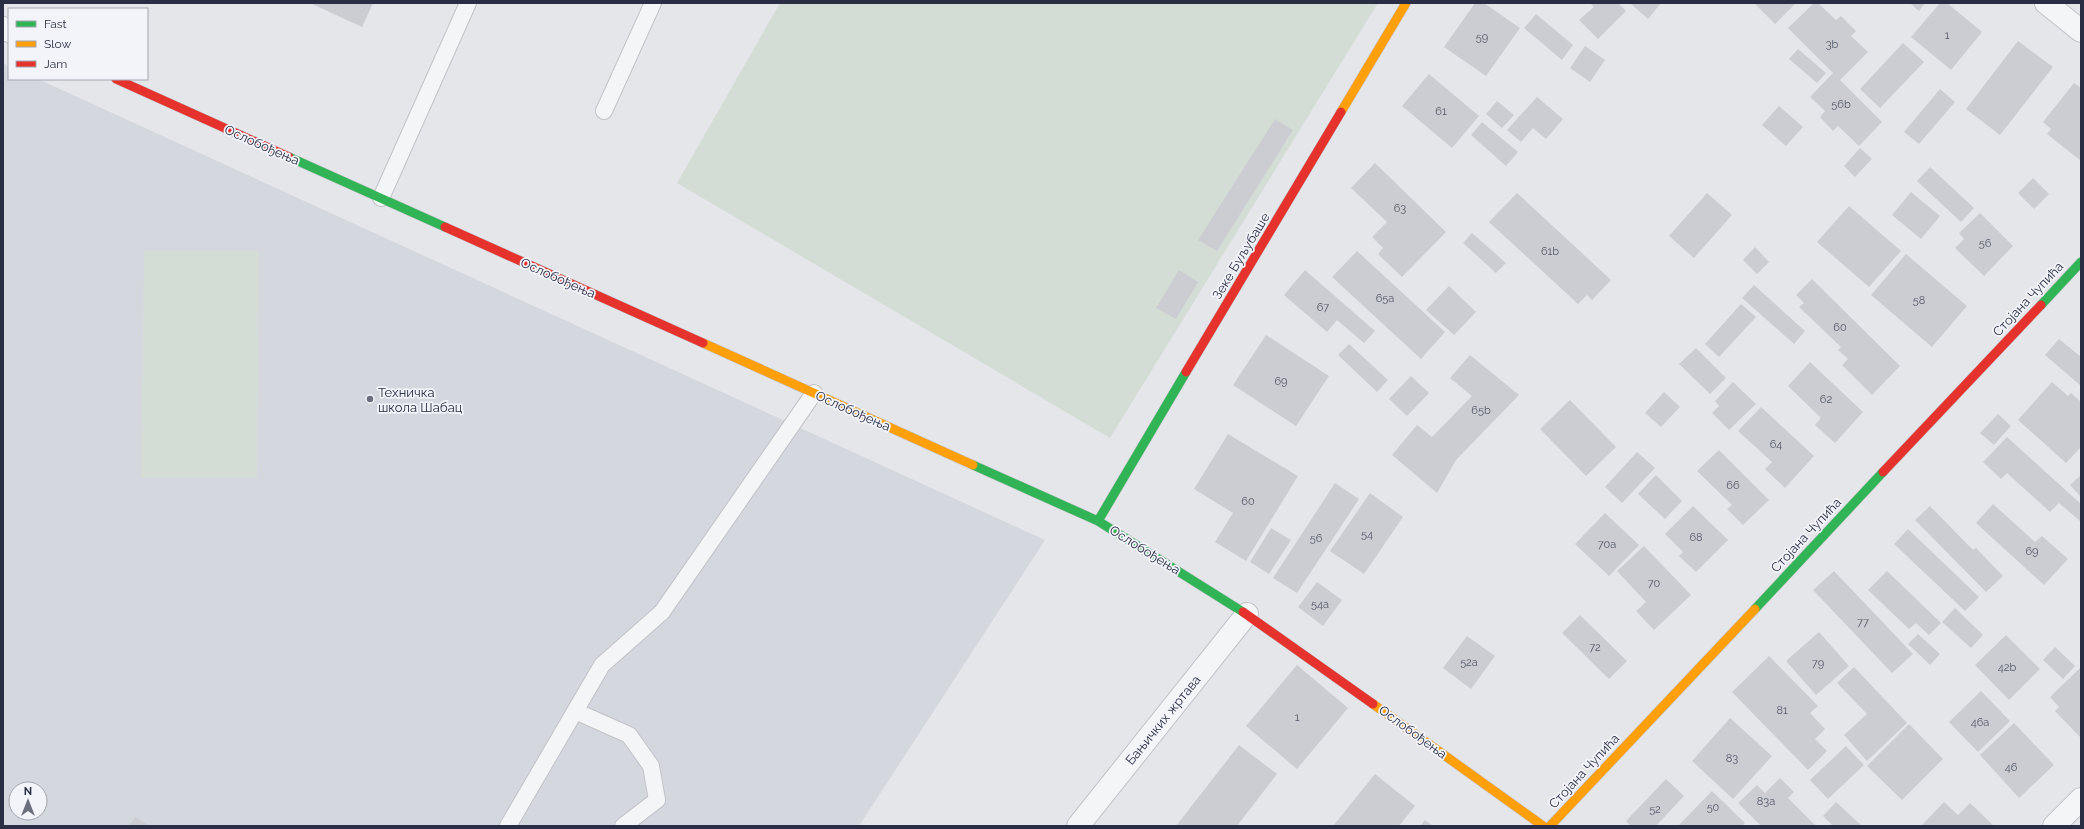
<svg xmlns="http://www.w3.org/2000/svg" width="2084" height="829" viewBox="0 0 2084 829" font-family="Raleway,sans-serif">
<style>
.built{fill:#d5d7df;fill-rule:evenodd}
.green{fill:#d3ddd5}
.building{fill:#cccdd2}
.lines{fill:none;stroke-linecap:round;stroke-linejoin:round}
.lane-casing{stroke:#c2c3c8;stroke-width:18}
.street-casing{stroke:#c2c3c8;stroke-width:24}
.fast-casing{stroke:#c2c3c8;stroke-width:10}
.slow-casing{stroke:#c2c3c8;stroke-width:10}
.jam-casing{stroke:#c2c3c8;stroke-width:10}
.lane{stroke:#f4f5f7;stroke-width:16}
.street{stroke:#f4f5f7;stroke-width:22}
.fast{stroke:#30b455;stroke-width:9}
.slow{stroke:#ff9f0a;stroke-width:9}
.jam{stroke:#e5322d;stroke-width:9}
.poi-dot{fill:#6b6e7f;stroke:#f3f4f9;stroke-width:1.5}
.labels{text-anchor:middle;dominant-baseline:central;stroke-width:3.5;stroke-linejoin:round;paint-order:stroke}
.number-label{font-size:11px;fill:#54586a}
.street-label{font-size:13px;fill:#2a2e45;stroke:#f3f4f9}
.poi-label{font-size:13px;fill:#2a2e45;stroke:#f3f4f9;text-anchor:start}
</style>
<rect width="100%" height="100%" fill="#e5e6ea"/>
<!-- built -->
<path class="built" d="M 3,63 L 9,66 L 9,79 L 38,79 L 1045,540 L 859,826 L 3,826 ZM 16,789 L 40,789 L 40,813 L 16,813 Z"/>
<!-- green -->
<path class="green" d="M 780,3 L 1378,3 L 1110,438 L 677,183 Z
M 144,251 L 259,251 L 257,478 L 141,478 Z"/>
<!-- building -->
<path class="building" d="M 310,3 L 373,3 L 362,27 Z
M 1475,3 L 1484,3 L 1520,28 L 1486,76 L 1444,47 Z
M 1590,3 L 1618,3 L 1626,11 L 1598,39 L 1579,20 L 1594,7 Z
M 1630,3 L 1661,3 L 1648,19 Z
M 1754,3 L 1796,3 L 1775,24 Z
M 1814,3 L 1818,3 L 1836,20 L 1841,16 L 1856,31 L 1851,36 L 1868,52 L 1840,80 L 1882,122 L 1859,146 L 1838,126 L 1833,131 L 1820,117 L 1825,111 L 1810,97 L 1833,73 L 1837,77 L 1788,28 Z
M 1910,3 L 1925,3 L 1919,11 Z
M 1940,3 L 1947,3 L 1982,32 L 1951,70 L 1911,37 Z
M 1536,14 L 1573,45 L 1562,60 L 1524,28 Z
M 2018,41 L 2053,67 L 2000,135 L 1966,109 Z
M 1903,43 L 1924,62 L 1880,108 L 1860,89 Z
M 1585,46 L 1605,60 L 1590,82 L 1570,68 Z
M 1798,49 L 1826,73 L 1817,83 L 1789,59 Z
M 1429,74 L 1479,116 L 1452,148 L 1402,106 Z
M 2074,83 L 2081,88 L 2081,161 L 2047,134 L 2051,129 L 2043,122 Z
M 1940,89 L 1955,102 L 1919,144 L 1904,132 Z
M 1537,97 L 1563,119 L 1546,139 L 1533,128 L 1521,142 L 1507,130 Z
M 1497,101 L 1514,115 L 1502,128 L 1486,114 Z
M 1779,106 L 1803,127 L 1786,146 L 1762,125 Z
M 1275,119 L 1293,130 L 1217,251 L 1198,240 Z
M 1482,122 L 1518,152 L 1506,166 L 1471,135 Z
M 1860,148 L 1872,159 L 1855,177 L 1844,166 Z
M 1375,163 L 1446,232 L 1402,277 L 1378,254 L 1383,248 L 1372,237 L 1387,222 L 1351,188 Z
M 1930,167 L 1974,208 L 1961,222 L 1917,181 Z
M 2033,178 L 2049,194 L 2034,209 L 2018,193 Z
M 1911,192 L 1940,216 L 1921,239 L 1892,215 Z
M 1517,193 L 1611,280 L 1592,300 L 1587,295 L 1578,304 L 1489,222 Z
M 1707,193 L 1732,215 L 1694,258 L 1669,236 Z
M 1849,206 L 1901,251 L 1869,287 L 1817,242 Z
M 1980,213 L 2013,246 L 1984,276 L 1955,248 L 1964,239 L 1959,233 Z
M 1472,233 L 1506,263 L 1496,273 L 1463,243 Z
M 1755,247 L 1769,262 L 1757,274 L 1743,260 Z
M 1357,251 L 1445,332 L 1421,359 L 1332,277 Z
M 1906,254 L 1967,306 L 1932,347 L 1871,295 Z
M 1179,270 L 1198,282 L 1176,319 L 1156,308 Z
M 1305,270 L 1375,331 L 1364,343 L 1337,320 L 1327,332 L 1284,295 Z
M 1812,279 L 1900,366 L 1872,395 L 1842,365 L 1848,359 L 1838,350 L 1841,347 L 1799,307 L 1804,303 L 1796,295 Z
M 1754,285 L 1805,331 L 1794,344 L 1742,298 Z
M 1449,286 L 1476,312 L 1454,335 L 1426,310 Z
M 1741,304 L 1756,317 L 1719,357 L 1705,344 Z
M 1266,335 L 1329,376 L 1296,426 L 1233,385 Z
M 2059,339 L 2081,357 L 2081,386 L 2045,355 Z
M 1349,344 L 1388,380 L 1377,392 L 1338,355 Z
M 1696,348 L 1726,378 L 1710,394 L 1679,364 Z
M 1470,355 L 1519,395 L 1456,460 L 1437,493 L 1392,455 L 1417,425 L 1432,437 L 1472,396 L 1450,378 Z
M 1810,362 L 1863,412 L 1835,443 L 1815,425 L 1821,418 L 1788,386 Z
M 1411,376 L 1429,393 L 1407,416 L 1389,399 Z
M 1733,382 L 1756,404 L 1729,430 L 1712,413 L 1719,406 L 1715,401 Z
M 2052,382 L 2068,396 L 2071,393 L 2081,402 L 2081,447 L 2066,463 L 2018,420 Z
M 1664,392 L 1680,407 L 1661,427 L 1645,413 Z
M 1570,400 L 1616,447 L 1586,476 L 1540,429 Z
M 1761,407 L 1814,456 L 1785,488 L 1765,469 L 1772,462 L 1738,431 Z
M 1998,414 L 2011,426 L 1994,445 L 1980,433 Z
M 1228,434 L 1298,476 L 1246,561 L 1215,542 L 1233,513 L 1194,489 Z
M 2007,437 L 2081,504 L 2080,521 L 2059,503 L 2050,512 L 2007,473 L 2001,479 L 1983,462 Z
M 1719,450 L 1769,500 L 1743,525 L 1727,509 L 1732,505 L 1697,471 Z
M 1637,452 L 1655,468 L 1622,503 L 1605,487 Z
M 1656,475 L 1682,501 L 1665,519 L 1638,494 Z
M 2081,475 L 2081,497 L 2070,485 Z
M 1335,483 L 1359,499 L 1297,593 L 1273,578 Z
M 1370,493 L 1403,517 L 1364,574 L 1330,551 Z
M 1993,504 L 2035,542 L 2042,536 L 2068,559 L 2044,585 L 1976,523 Z
M 1693,506 L 1728,540 L 1696,572 L 1679,556 L 1683,552 L 1665,534 Z
M 1930,506 L 1973,550 L 1976,548 L 2003,576 L 1986,592 L 1915,520 Z
M 1605,513 L 1639,545 L 1609,576 L 1575,544 Z
M 1271,528 L 1291,540 L 1269,574 L 1250,562 Z
M 1908,529 L 1979,597 L 1965,611 L 1894,544 Z
M 1644,546 L 1691,595 L 1654,630 L 1636,611 L 1646,602 L 1617,571 Z
M 1834,571 L 1913,654 L 1892,673 L 1813,590 Z
M 1887,571 L 1941,623 L 1929,635 L 1916,623 L 1909,629 L 1868,590 Z
M 1317,582 L 1342,600 L 1323,626 L 1298,607 Z
M 1955,608 L 1983,635 L 1971,648 L 1942,622 Z
M 1580,615 L 1627,661 L 1609,679 L 1562,633 Z
M 1819,632 L 1849,666 L 1816,695 L 1786,661 Z
M 1918,634 L 1940,654 L 1930,665 L 1908,644 Z
M 2006,635 L 2040,669 L 2009,700 L 1975,665 Z
M 1467,636 L 1495,656 L 1471,689 L 1443,668 Z
M 2055,647 L 2075,666 L 2063,679 L 2043,660 Z
M 1769,656 L 1818,706 L 1810,713 L 1825,729 L 1815,739 L 1827,751 L 1808,770 L 1732,692 Z
M 1297,665 L 1348,708 L 1297,769 L 1246,726 Z
M 1854,667 L 1907,723 L 1867,761 L 1844,735 L 1867,714 L 1837,683 Z
M 2080,668 L 2081,669 L 2081,738 L 2055,711 L 2059,707 L 2050,697 Z
M 1981,691 L 2010,721 L 1978,752 L 1949,722 Z
M 1730,718 L 1772,756 L 1733,799 L 1692,761 Z
M 2014,723 L 2054,765 L 2019,798 L 1980,755 Z
M 1909,724 L 1943,759 L 1902,800 L 1867,766 Z
M 1239,745 L 1277,774 L 1237,826 L 1176,826 Z
M 1846,746 L 1864,765 L 1828,799 L 1810,780 Z
M 1375,774 L 1415,806 L 1399,826 L 1333,826 Z
M 1780,778 L 1794,792 L 1788,798 L 1816,826 L 1761,826 L 1738,803 L 1757,785 L 1765,793 Z
M 1666,779 L 1684,796 L 1656,826 L 1631,826 L 1626,821 Z
M 1712,791 L 1745,823 L 1742,826 L 1678,826 Z
M 1836,802 L 1862,826 L 1833,826 L 1823,816 Z
M 1944,802 L 1958,815 L 1970,803 L 1994,826 L 1921,826 Z
M 135,817 L 150,826 L 129,826 Z
M 1425,820 L 1433,826 L 1420,826 Z"/>
<g class="lines">
<!-- lane casing -->
<g class="lane-casing">
<path id="lane" d="M 604,111 L 653,3
M 381,198 L 468,3
M 575,711 L 629,735 L 651,766 L 657,800 L 623,826
M 508,826 L 602,665 L 662,612 L 814,393"/>
</g>
<!-- street casing -->
<g class="street-casing">
<path id="street" d="M 2046,3 L 2081,31
M 3,28 L 9,31
M 1078,826 L 1247,614
M 2054,826 L 2081,799"/>
</g>
<!-- fast casing -->
<g class="fast-casing">
<path id="fast" d="M 289,157 L 445,227
M 2041,305 L 2081,262
M 973,465 L 1098,521 L 1243,612
M 1098,521 L 1186,372
M 1755,609 L 1883,472"/>
</g>
<!-- slow casing -->
<g class="slow-casing">
<path id="slow" d="M 1341,112 L 1406,3
M 703,343 L 973,465
M 1373,704 L 1543,826
M 1550,826 L 1755,609"/>
</g>
<!-- jam casing -->
<g class="jam-casing">
<path id="jam" d="M 116,79 L 289,157
M 445,227 L 703,343
M 1186,372 L 1341,112
M 1883,472 L 2041,305
M 1243,612 L 1373,704"/>
</g>
<!-- lane -->
<use href="#lane" class="lane"/>
<!-- street -->
<use href="#street" class="street"/>
<!-- fast -->
<use href="#fast" class="fast"/>
<!-- slow -->
<use href="#slow" class="slow"/>
<!-- jam -->
<use href="#jam" class="jam"/>
</g>
<!-- markers -->
<circle class="poi-dot" cx="370" cy="399" r="4"/>
<g class="labels">
<!-- number labels -->
<g class="number-label">
<text x="1947" y="35">1</text>
<text x="1482" y="37">59</text>
<text x="1832" y="44">3b</text>
<text x="1841" y="104">56b</text>
<text x="1441" y="111">61</text>
<text x="1400" y="208">63</text>
<text x="1985" y="243">56</text>
<text x="1550" y="251">61b</text>
<text x="1385" y="298">65a</text>
<text x="1919" y="300">58</text>
<text x="1323" y="307">67</text>
<text x="1840" y="327">60</text>
<text x="1281" y="381">69</text>
<text x="1826" y="399">62</text>
<text x="1481" y="410">65b</text>
<text x="1776" y="444">64</text>
<text x="1733" y="485">66</text>
<text x="1248" y="501">60</text>
<text x="1367" y="534">54</text>
<text x="1696" y="537">68</text>
<text x="1316" y="538">56</text>
<text x="1607" y="544">70a</text>
<text x="2032" y="551">69</text>
<text x="1654" y="583">70</text>
<text x="1320" y="604">54a</text>
<text x="1863" y="622">77</text>
<text x="1595" y="647">72</text>
<text x="1469" y="662">52a</text>
<text x="1818" y="663">79</text>
<text x="2007" y="667">42b</text>
<text x="1782" y="710">81</text>
<text x="1297" y="717">1</text>
<text x="1980" y="722">46a</text>
<text x="1732" y="758">83</text>
<text x="2011" y="767">46</text>
<text x="1766" y="801">83a</text>
<text x="1713" y="807">50</text>
<text x="1655" y="809">52</text>
</g>
<!-- street labels -->
<g class="street-label">
<text transform="translate(262 145) rotate(24)">Ослобођења</text>
<text transform="translate(1241 256) rotate(-59)">Зеке Буљубаше</text>
<text transform="translate(558 278) rotate(24)">Ослобођења</text>
<text transform="translate(2028 299) rotate(-47)">Стојана Чупића</text>
<text transform="translate(853 411) rotate(24)">Ослобођења</text>
<text transform="translate(1806 535) rotate(-47)">Стојана Чупића</text>
<text transform="translate(1145 550) rotate(32)">Ослобођења</text>
<text transform="translate(1163 720) rotate(-51)">Бањичких жртава</text>
<text transform="translate(1413 732) rotate(36)">Ослобођења</text>
<text transform="translate(1584 771) rotate(-47)">Стојана Чупића</text>
</g>
<!-- poi labels -->
<g class="poi-label">
<text x="378" y="392">Техничка<tspan x="378" dy="15">школа Шабац</tspan></text>
</g>
</g>
<!-- border -->
<rect width="2084" height="829" fill="none" stroke="#2a2e45" stroke-width="8"/>
<!-- legend -->
<rect x="8" y="8" width="140" height="72" fill="#f3f4f9" stroke="#a3a5b1"/>
<rect x="16" y="21" width="20" height="6" fill="#30b455" stroke="#a3a5b1"/>
<text x="44" y="28" font-size="12" fill="#2a2e45">Fast</text>
<rect x="16" y="41" width="20" height="6" fill="#ff9f0a" stroke="#a3a5b1"/>
<text x="44" y="48" font-size="12" fill="#2a2e45">Slow</text>
<rect x="16" y="61" width="20" height="6" fill="#e5322d" stroke="#a3a5b1"/>
<text x="44" y="68" font-size="12" fill="#2a2e45">Jam</text>
<!-- north arrow -->
<g transform="translate(28 801)"><circle r="19" fill="#f3f4f9" stroke="#a3a5b1"/>
<path d="M0-3L7 15L0 10L-7 15Z" fill="#6b6e7f"/>
<text y="-6" font-size="11" font-weight="bold" text-anchor="middle" fill="#2a2e45">N</text>
</g>
</svg>
